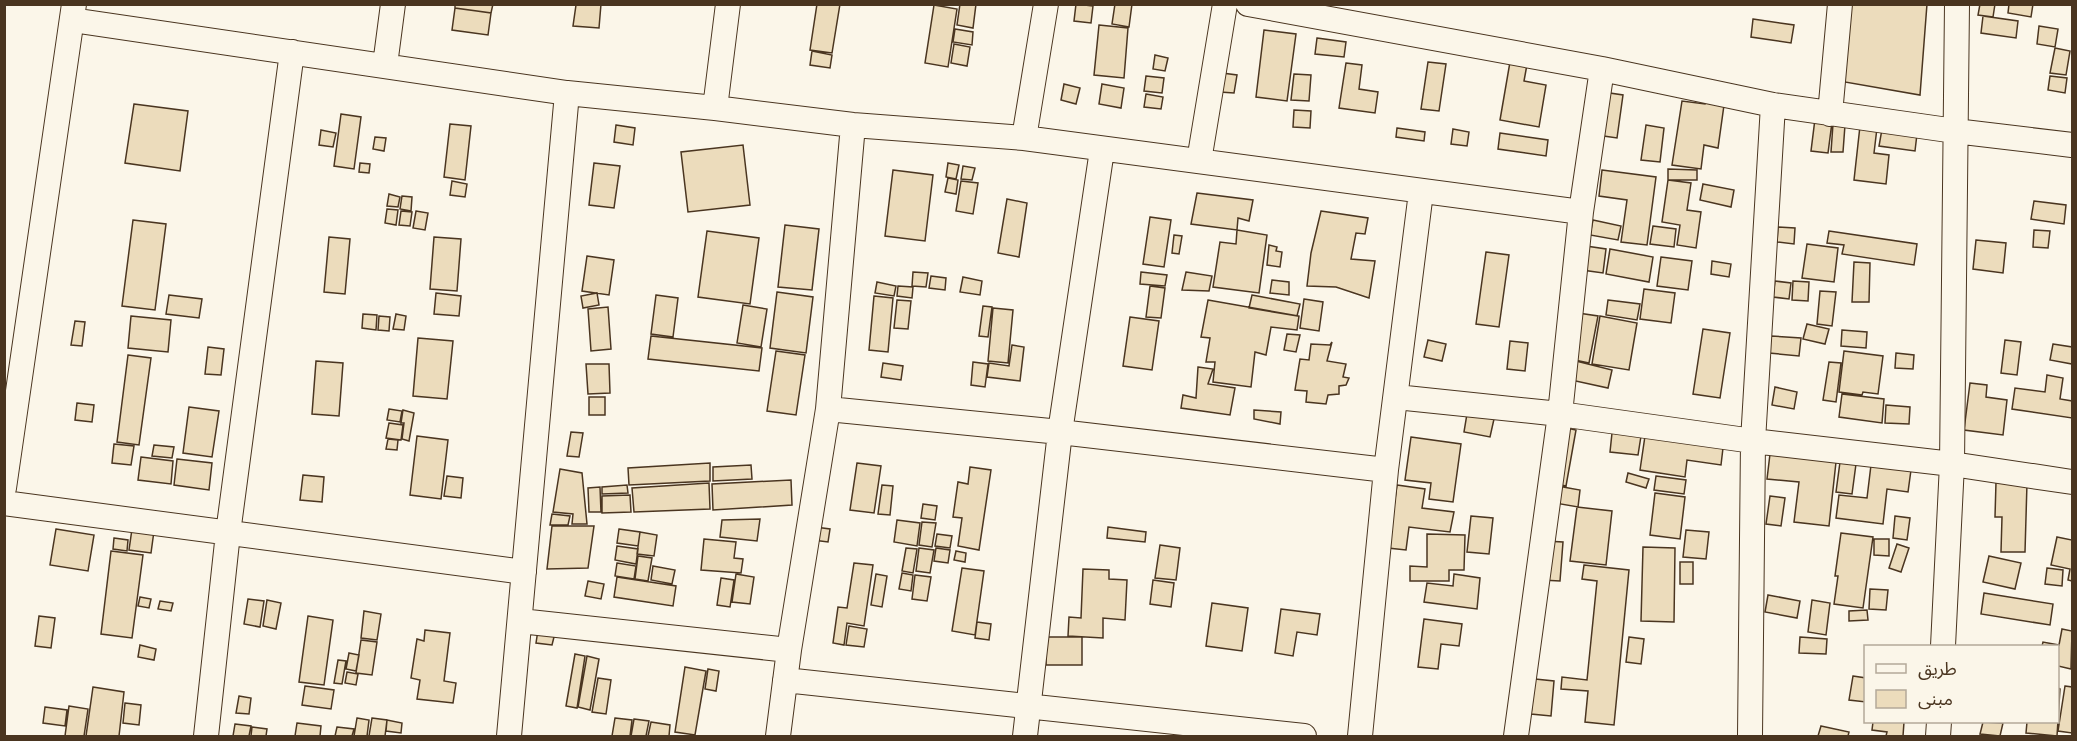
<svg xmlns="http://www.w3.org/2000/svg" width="2077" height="741" viewBox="0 0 2077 741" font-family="Spectral,'Noto Sans Arabic',serif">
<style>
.building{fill:#ecdcbc;stroke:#4a3520;stroke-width:1.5}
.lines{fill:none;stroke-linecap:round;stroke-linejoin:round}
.street-casing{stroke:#4a3520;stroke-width:26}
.street{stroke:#fbf6e9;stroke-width:24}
</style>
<rect width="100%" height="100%" fill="#fbf6e9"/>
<!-- building -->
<path class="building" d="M 455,4 L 493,4 L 491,13 L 455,8 Z
M 574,4 L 601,4 L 599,28 L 573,26 L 576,5 Z
M 817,4 L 840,4 L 832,53 L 810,50 Z
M 960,4 L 976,4 L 973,28 L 957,25 Z
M 1076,4 L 1093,6 L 1091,23 L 1074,21 Z
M 1115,4 L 1132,4 L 1129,27 L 1112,24 Z
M 1846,4 L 1927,4 L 1920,95 L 1839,81 Z
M 1980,4 L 1995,4 L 1993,17 L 1978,15 Z
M 2009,4 L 2033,4 L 2031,17 L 2008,13 Z
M 934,5 L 957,9 L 948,67 L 925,63 Z
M 455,8 L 491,13 L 488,35 L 452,30 Z
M 1983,16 L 2018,21 L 2016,38 L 1981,33 Z
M 1753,19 L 1794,25 L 1791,43 L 1751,37 Z
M 1099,25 L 1128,28 L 1124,78 L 1094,75 Z
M 2039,26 L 2058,29 L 2055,47 L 2037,44 Z
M 955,29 L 973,32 L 972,45 L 953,42 Z
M 1264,30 L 1296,34 L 1287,101 L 1256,97 Z
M 1317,38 L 1346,42 L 1344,57 L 1315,54 Z
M 954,44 L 970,47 L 967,66 L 951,63 Z
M 2055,48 L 2070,51 L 2066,75 L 2050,73 Z
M 812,51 L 832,55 L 830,68 L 810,65 Z
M 1155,55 L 1168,58 L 1165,71 L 1153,69 Z
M 1511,56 L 1528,59 L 1524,81 L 1546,85 L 1539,127 L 1500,120 Z
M 1428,62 L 1446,64 L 1439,111 L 1421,109 Z
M 1346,63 L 1362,65 L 1359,89 L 1378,92 L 1375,113 L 1339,108 Z
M 1222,73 L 1237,75 L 1234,93 L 1220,92 Z
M 1294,74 L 1311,75 L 1309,101 L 1291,100 Z
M 1146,76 L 1164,78 L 1162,93 L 1144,91 Z
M 2050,76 L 2067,78 L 2065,93 L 2048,90 Z
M 1064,84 L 1080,88 L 1076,104 L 1061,100 Z
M 1102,84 L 1124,88 L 1121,108 L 1099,104 Z
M 1603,92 L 1623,95 L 1617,138 L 1597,135 Z
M 1146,94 L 1163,97 L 1161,109 L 1144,107 Z
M 1706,96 L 1725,98 L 1718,148 L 1704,145 L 1701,169 L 1672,165 L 1682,101 L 1705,104 Z
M 134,104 L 188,111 L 180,171 L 125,163 Z
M 1294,110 L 1311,111 L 1310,128 L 1293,127 Z
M 341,114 L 361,117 L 354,169 L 334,166 Z
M 1815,119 L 1832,122 L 1828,153 L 1811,151 Z
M 450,124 L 471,126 L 465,180 L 444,177 Z
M 1833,124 L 1845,125 L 1843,152 L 1831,152 Z
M 616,125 L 635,128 L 633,145 L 614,142 Z
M 1646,125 L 1664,128 L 1660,162 L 1641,160 Z
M 1860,126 L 1877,128 L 1874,153 L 1889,155 L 1886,184 L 1854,180 Z
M 1397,128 L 1425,132 L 1424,141 L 1396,137 Z
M 1453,129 L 1469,132 L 1467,146 L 1451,144 Z
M 1882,129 L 1917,134 L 1915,151 L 1879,146 Z
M 321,130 L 336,133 L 333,147 L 319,145 Z
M 1500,133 L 1548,140 L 1546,156 L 1498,149 Z
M 375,137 L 386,138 L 384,151 L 373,149 Z
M 743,145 L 750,205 L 688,212 L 681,152 Z
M 360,163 L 370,164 L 369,173 L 359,172 Z
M 594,163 L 620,166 L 614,208 L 589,205 Z
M 948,163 L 959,165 L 956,179 L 946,177 Z
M 963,166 L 975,168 L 972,180 L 961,179 Z
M 1668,169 L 1697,170 L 1697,180 L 1668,180 Z
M 893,170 L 933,175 L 925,241 L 885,236 Z
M 1602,170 L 1656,177 L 1647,245 L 1621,242 L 1627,200 L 1599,196 Z
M 948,178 L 958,180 L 956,194 L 945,192 Z
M 1668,180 L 1691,183 L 1687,210 L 1701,212 L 1696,248 L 1677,245 L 1680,225 L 1662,222 Z
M 452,181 L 467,184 L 465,197 L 450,195 Z
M 961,181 L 978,183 L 973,214 L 956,211 Z
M 1703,184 L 1734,190 L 1731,207 L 1700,200 Z
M 1197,193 L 1253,200 L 1249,221 L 1238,218 L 1237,230 L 1191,224 Z
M 389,194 L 400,197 L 398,207 L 387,206 Z
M 402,196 L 412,197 L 411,211 L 400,209 Z
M 1007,199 L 1027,203 L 1019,257 L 998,253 Z
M 2034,201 L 2066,205 L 2064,224 L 2031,219 Z
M 387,209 L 398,210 L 396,225 L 385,223 Z
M 401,211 L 412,212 L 410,226 L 399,225 Z
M 416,211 L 428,213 L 425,230 L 413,228 Z
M 1321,211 L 1368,218 L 1365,234 L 1356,233 L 1351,259 L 1375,261 L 1369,298 L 1336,287 L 1307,286 L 1311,253 Z
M 1150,217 L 1171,220 L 1164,267 L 1143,264 Z
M 133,220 L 166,224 L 155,310 L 122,306 Z
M 1593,220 L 1621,226 L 1618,240 L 1590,235 Z
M 785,225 L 819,229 L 812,290 L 778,287 Z
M 1653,226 L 1676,229 L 1674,247 L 1650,244 Z
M 1778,227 L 1795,228 L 1794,244 L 1777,242 Z
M 1237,230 L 1267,235 L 1259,293 L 1213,287 L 1220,242 L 1236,244 Z
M 2034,230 L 2050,231 L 2048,248 L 2033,247 Z
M 707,231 L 759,238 L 750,304 L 698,297 Z
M 1829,231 L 1917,244 L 1914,265 L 1842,254 L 1844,245 L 1827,243 Z
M 1174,235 L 1182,236 L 1179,254 L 1172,253 Z
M 329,237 L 350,239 L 345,294 L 324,292 Z
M 434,237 L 461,239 L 457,291 L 430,289 Z
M 1976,240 L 2006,243 L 2003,273 L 1973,269 Z
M 1807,244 L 1838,248 L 1834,282 L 1802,278 Z
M 1269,245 L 1277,247 L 1276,251 L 1282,252 L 1280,267 L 1267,265 Z
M 1586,246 L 1606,249 L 1603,273 L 1582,270 Z
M 1610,249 L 1653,257 L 1649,282 L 1606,274 Z
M 1486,252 L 1509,255 L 1499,327 L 1476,324 Z
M 587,256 L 614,260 L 609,295 L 582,291 Z
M 1661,257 L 1692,261 L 1688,290 L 1657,286 Z
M 1712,261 L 1731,264 L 1729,277 L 1711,274 Z
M 1854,262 L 1870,263 L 1869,302 L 1852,302 Z
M 913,272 L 928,273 L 926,287 L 912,286 Z
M 1141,272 L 1167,275 L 1165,286 L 1140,284 Z
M 1186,272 L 1212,276 L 1209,291 L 1182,290 Z
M 931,276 L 946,278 L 945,290 L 929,288 Z
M 963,277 L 982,281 L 980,295 L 960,292 Z
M 1272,280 L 1289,282 L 1289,295 L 1270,293 Z
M 1775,281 L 1791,283 L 1789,299 L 1773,297 Z
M 1793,281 L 1809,282 L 1808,301 L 1792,300 Z
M 877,282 L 896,286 L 894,296 L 875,293 Z
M 898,286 L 913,287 L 912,298 L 897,296 Z
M 1150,286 L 1165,288 L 1161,318 L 1146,317 Z
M 1644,289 L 1675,293 L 1671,323 L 1640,319 Z
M 1820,291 L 1836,292 L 1832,326 L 1817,324 Z
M 777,292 L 813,297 L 806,353 L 770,348 Z
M 436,293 L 461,296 L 459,316 L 434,314 Z
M 597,293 L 599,305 L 583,308 L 581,296 Z
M 169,295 L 202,299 L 199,318 L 166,314 Z
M 656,295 L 678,298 L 673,337 L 651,334 Z
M 1252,295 L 1300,304 L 1297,316 L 1249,308 Z
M 874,296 L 893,298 L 888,352 L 869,350 Z
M 1304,299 L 1323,302 L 1319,331 L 1300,328 Z
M 897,300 L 911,301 L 908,329 L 894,328 Z
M 1208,300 L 1299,316 L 1297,330 L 1271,327 L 1266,355 L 1255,352 L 1251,387 L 1213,382 L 1215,362 L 1206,362 L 1210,338 L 1201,337 Z
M 1608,300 L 1640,304 L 1637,320 L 1606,315 Z
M 743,305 L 767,309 L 761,347 L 737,343 Z
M 983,306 L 992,307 L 988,337 L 979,336 Z
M 608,307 L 611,349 L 591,351 L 588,309 Z
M 993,308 L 1013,310 L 1008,363 L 988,361 Z
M 1578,313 L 1598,316 L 1589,363 L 1570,359 Z
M 363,314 L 377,315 L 376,330 L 362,328 Z
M 396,314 L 406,316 L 404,330 L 393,329 Z
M 131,316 L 171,320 L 168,352 L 128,348 Z
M 379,316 L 390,317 L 389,331 L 378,330 Z
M 1600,316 L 1637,323 L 1629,370 L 1592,364 Z
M 1130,317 L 1159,321 L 1152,370 L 1123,366 Z
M 75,321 L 85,322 L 82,346 L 71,345 Z
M 1807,324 L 1829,329 L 1825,344 L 1803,339 Z
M 1703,329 L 1730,333 L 1720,398 L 1693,394 Z
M 1842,330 L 1867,332 L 1866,348 L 1841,346 Z
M 1287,334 L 1300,335 L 1296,352 L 1284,350 Z
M 651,336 L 762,348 L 759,371 L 648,359 Z
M 1771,336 L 1801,338 L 1799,356 L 1769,353 Z
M 418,338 L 453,341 L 447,399 L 413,396 Z
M 1428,340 L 1446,344 L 1442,361 L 1424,357 Z
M 2005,340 L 2021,342 L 2017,375 L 2001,373 Z
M 1510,341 L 1528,343 L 1525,371 L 1507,369 Z
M 1332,342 L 1327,361 L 1346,364 L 1343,377 L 1349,378 L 1346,385 L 1339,386 L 1339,394 L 1328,395 L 1326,404 L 1306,402 L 1307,391 L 1295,390 L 1300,359 L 1309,360 L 1311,344 L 1330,345 Z
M 2053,344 L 2072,347 L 2072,364 L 2050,360 Z
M 1012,345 L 1024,347 L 1020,381 L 987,377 L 989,363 L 1009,366 Z
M 208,347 L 224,349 L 221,375 L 205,374 Z
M 776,351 L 805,355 L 796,415 L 767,411 Z
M 1844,351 L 1883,356 L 1878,394 L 1863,392 L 1862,395 L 1839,392 Z
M 1896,353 L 1914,355 L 1913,369 L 1895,368 Z
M 128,355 L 151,358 L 139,445 L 117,442 Z
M 316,361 L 343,363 L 339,416 L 312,414 Z
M 1576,361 L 1612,370 L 1608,388 L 1571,380 Z
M 973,362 L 988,364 L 985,387 L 971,385 Z
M 1829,362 L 1841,363 L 1836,402 L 1823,400 Z
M 883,363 L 903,366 L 901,380 L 881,377 Z
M 586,364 L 609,364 L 610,393 L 588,394 Z
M 1198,367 L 1213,369 L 1208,384 L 1235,388 L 1230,415 L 1181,408 L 1183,395 L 1196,398 Z
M 2047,375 L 2063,378 L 2060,399 L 2072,401 L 2072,418 L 2012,409 L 2015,388 L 2045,392 Z
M 1970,383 L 1987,385 L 1986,397 L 2007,400 L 2003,435 L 1964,430 Z
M 1775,387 L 1797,392 L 1794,409 L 1772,405 Z
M 1842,394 L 1884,399 L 1882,423 L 1839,417 Z
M 589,397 L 605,397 L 605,415 L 589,415 Z
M 77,403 L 94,405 L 92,422 L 75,420 Z
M 1886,405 L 1910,407 L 1909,424 L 1885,423 Z
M 189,407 L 219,411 L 212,457 L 183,453 Z
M 389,409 L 402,411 L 400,422 L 387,420 Z
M 403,410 L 414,413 L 409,441 L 402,439 L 404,423 L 401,423 Z
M 1254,410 L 1281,412 L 1280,424 L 1254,419 Z
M 1467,414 L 1494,419 L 1490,437 L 1464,432 Z
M 389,423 L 403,425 L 401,440 L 386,438 Z
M 1557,426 L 1576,430 L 1566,486 L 1547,482 Z
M 571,432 L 583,433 L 579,457 L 567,456 Z
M 1612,433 L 1641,436 L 1638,455 L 1610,452 Z
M 417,436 L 448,440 L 441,499 L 410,495 Z
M 1645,436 L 1723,448 L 1721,465 L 1687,460 L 1685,477 L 1640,470 Z
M 1411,437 L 1461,444 L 1453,502 L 1429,499 L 1431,483 L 1405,480 Z
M 388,439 L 398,440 L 397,450 L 386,449 Z
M 114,444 L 134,446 L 131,465 L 112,463 Z
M 154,445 L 174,447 L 172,458 L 152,456 Z
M 1770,454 L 1836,462 L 1829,526 L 1794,522 L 1799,482 L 1767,479 Z
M 141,457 L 173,461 L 171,484 L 138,480 Z
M 177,459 L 212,463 L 209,490 L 174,485 Z
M 1840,462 L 1856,464 L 1852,494 L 1836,492 Z
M 710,463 L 710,481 L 629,485 L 628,468 Z
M 857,463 L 881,466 L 874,513 L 850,510 Z
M 751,465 L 752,479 L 713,481 L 713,467 Z
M 1871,465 L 1911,470 L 1908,492 L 1887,489 L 1883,524 L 1836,518 L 1839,495 L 1867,498 Z
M 970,467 L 991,470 L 979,550 L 958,546 L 962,518 L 953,517 L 958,482 L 968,484 Z
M 560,469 L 582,473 L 587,524 L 572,524 L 573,514 L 553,512 Z
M 1628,473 L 1649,479 L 1646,488 L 1626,482 Z
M 303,475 L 324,477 L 322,502 L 300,500 Z
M 447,476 L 463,478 L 461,498 L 444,496 Z
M 1656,476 L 1686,480 L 1684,494 L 1654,490 Z
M 791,480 L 792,505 L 713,510 L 712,484 Z
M 1996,482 L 2027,483 L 2025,552 L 2001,552 L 2002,517 L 1995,517 Z
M 709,483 L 710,509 L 634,512 L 632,488 Z
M 627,485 L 628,493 L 602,494 L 602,487 Z
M 882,485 L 893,486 L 890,515 L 878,514 Z
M 1397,485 L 1425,489 L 1422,508 L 1454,512 L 1450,532 L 1409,527 L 1406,550 L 1388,548 Z
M 1552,485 L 1580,490 L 1578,507 L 1549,502 Z
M 600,487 L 601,512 L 589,512 L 588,488 Z
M 1655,493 L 1685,497 L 1680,539 L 1650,535 Z
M 630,495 L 631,512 L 602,513 L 602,496 Z
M 1770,496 L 1785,498 L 1781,526 L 1766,524 Z
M 923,504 L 937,506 L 935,520 L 921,518 Z
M 1577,507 L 1612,511 L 1606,565 L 1570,561 Z
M 552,514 L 570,516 L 568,525 L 550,525 Z
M 1471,516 L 1493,518 L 1489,554 L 1467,552 Z
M 1895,516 L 1910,518 L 1907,540 L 1893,538 Z
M 760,519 L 757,541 L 720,537 L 722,520 Z
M 897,520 L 920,523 L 917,546 L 894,542 Z
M 922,522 L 936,523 L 932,547 L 919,545 Z
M 552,526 L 594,526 L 588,568 L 547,569 Z
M 815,527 L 830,529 L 828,542 L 813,540 Z
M 1108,527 L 1146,532 L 1145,542 L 1107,538 Z
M 56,529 L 94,535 L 88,571 L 50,565 Z
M 132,529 L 154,531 L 151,553 L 129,550 Z
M 619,529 L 640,532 L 638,546 L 617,543 Z
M 1686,530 L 1709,532 L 1706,559 L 1683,557 Z
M 640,532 L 657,535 L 654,556 L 637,554 Z
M 1841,533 L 1873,537 L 1863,608 L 1834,604 L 1838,576 L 1835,576 Z
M 937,534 L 952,536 L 950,548 L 935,546 Z
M 1427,534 L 1465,535 L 1464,570 L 1449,570 L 1449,581 L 1410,581 L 1410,566 L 1427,567 Z
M 2057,537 L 2072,540 L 2072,581 L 2068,580 L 2070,569 L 2051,565 Z
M 114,538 L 128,540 L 127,551 L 113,549 Z
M 704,539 L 736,542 L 734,558 L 743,559 L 741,573 L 701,570 Z
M 1874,539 L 1889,539 L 1889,556 L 1874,555 Z
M 1545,541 L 1563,542 L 1560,581 L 1542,580 Z
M 1897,544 L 1909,548 L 1901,572 L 1889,568 Z
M 1160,545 L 1180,548 L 1176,580 L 1155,578 Z
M 617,546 L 638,549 L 636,564 L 615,560 Z
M 1643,547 L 1675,548 L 1674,622 L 1641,621 Z
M 906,548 L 917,549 L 913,573 L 902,571 Z
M 919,548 L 934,550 L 930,573 L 916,571 Z
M 936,548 L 950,550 L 948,563 L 934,561 Z
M 111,551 L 143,555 L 132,638 L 101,634 Z
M 956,551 L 966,553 L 965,562 L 954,560 Z
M 638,556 L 652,558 L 648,581 L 635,579 Z
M 1989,556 L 2021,563 L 2015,589 L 1983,582 Z
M 1680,562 L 1693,562 L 1693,584 L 1680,584 Z
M 617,563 L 636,566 L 634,579 L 615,576 Z
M 854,563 L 873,565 L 864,626 L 847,623 L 844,645 L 833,643 L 838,607 L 847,608 Z
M 1584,565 L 1629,570 L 1614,725 L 1585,722 L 1588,691 L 1561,689 L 1562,677 L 1587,680 L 1597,581 L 1582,579 Z
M 653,566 L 675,570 L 672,584 L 651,580 Z
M 962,568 L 984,571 L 975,635 L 952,631 Z
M 2047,568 L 2063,570 L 2062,586 L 2045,584 Z
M 1083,569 L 1109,570 L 1109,579 L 1127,580 L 1125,620 L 1103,618 L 1103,638 L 1068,636 L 1069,617 L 1081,618 Z
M 902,573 L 913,575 L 911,591 L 899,589 Z
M 736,574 L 754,577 L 750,604 L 732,602 Z
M 876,574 L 887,576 L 882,607 L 871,605 Z
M 1454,574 L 1480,578 L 1477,609 L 1424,602 L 1427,583 L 1453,586 Z
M 915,575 L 931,577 L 927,601 L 912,599 Z
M 617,577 L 676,586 L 673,606 L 614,597 Z
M 721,578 L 734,580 L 730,607 L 717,605 Z
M 1153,580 L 1174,583 L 1171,607 L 1150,604 Z
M 588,581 L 604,584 L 601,599 L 585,596 Z
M 1870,589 L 1888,590 L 1886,610 L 1869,609 Z
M 1984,593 L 2053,604 L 2050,625 L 1981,614 Z
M 1768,595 L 1800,601 L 1797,618 L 1765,612 Z
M 140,597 L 151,599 L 149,608 L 138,606 Z
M 248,599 L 264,601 L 260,627 L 244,624 Z
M 267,600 L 281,603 L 276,629 L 263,626 Z
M 1812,600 L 1830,603 L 1826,635 L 1808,632 Z
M 160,601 L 173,603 L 171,611 L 158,609 Z
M 1212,603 L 1248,608 L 1242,651 L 1206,646 Z
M 1281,609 L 1320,614 L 1317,635 L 1297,632 L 1293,656 L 1275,653 Z
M 1867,610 L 1868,620 L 1849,621 L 1849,611 Z
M 364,611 L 381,614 L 377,640 L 361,638 Z
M 39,616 L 55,618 L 51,648 L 35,646 Z
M 308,616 L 333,620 L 324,685 L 299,682 Z
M 1424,619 L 1462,624 L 1459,646 L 1441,644 L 1438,669 L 1418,667 Z
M 977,622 L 991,624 L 989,640 L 975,638 Z
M 849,626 L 867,629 L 864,647 L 846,645 Z
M 2062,629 L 2072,631 L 2071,669 L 2058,666 L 2058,646 L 2042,646 L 2043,642 L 2059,645 Z
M 425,630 L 450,633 L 444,681 L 456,683 L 453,703 L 417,699 L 420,680 L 411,678 L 417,639 L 424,641 Z
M 538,630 L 555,633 L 552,645 L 536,643 Z
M 1046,637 L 1082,637 L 1082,665 L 1046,665 Z
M 1629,637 L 1644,639 L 1641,664 L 1626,662 Z
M 1800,637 L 1827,639 L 1826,654 L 1799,653 Z
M 361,640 L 377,642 L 372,675 L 356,673 Z
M 140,645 L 156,649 L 154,660 L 138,657 Z
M 349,653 L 359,655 L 356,671 L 346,669 Z
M 575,654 L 585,656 L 577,708 L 566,706 Z
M 587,656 L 599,659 L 590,710 L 578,707 Z
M 338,660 L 346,661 L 342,684 L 334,683 Z
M 685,667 L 706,671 L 695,735 L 675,732 Z
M 708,669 L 719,671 L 716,691 L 705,689 Z
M 347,672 L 358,674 L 356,685 L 345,683 Z
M 1853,676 L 1866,678 L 1866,702 L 1849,700 Z
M 598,678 L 611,680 L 606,714 L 592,712 Z
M 1535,679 L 1554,681 L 1551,716 L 1531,714 Z
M 305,686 L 334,690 L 331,709 L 302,705 Z
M 2065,686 L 2072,687 L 2072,733 L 2058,731 Z
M 93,687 L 124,692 L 119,736 L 86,736 Z
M 2058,688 L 2060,689 L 2057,736 L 2026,733 L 2027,722 L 2058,722 Z
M 239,696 L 251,698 L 249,714 L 236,713 Z
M 125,703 L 141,705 L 139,725 L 123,723 Z
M 69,706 L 88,709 L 84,736 L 65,736 Z
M 45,707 L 67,710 L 65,726 L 43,723 Z
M 357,718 L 369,720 L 367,736 L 354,736 Z
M 372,718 L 387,720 L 385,736 L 369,736 Z
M 615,718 L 632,720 L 630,736 L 612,736 Z
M 634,719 L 649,721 L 646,736 L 631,736 Z
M 387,720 L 402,723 L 401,733 L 386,731 Z
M 651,722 L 670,725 L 669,736 L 648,736 Z
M 1873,722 L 1904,722 L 1903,736 L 1886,736 L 1887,732 L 1872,730 Z
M 1983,722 L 2003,723 L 2000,736 L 1980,734 Z
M 297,723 L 321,726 L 320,736 L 295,736 Z
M 235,724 L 251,726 L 249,736 L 233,736 Z
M 1821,726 L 1849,732 L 1848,736 L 1818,736 Z
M 252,727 L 267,729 L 266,736 L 251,736 Z
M 337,727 L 354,729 L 352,736 L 335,736 Z"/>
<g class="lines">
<!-- street casing -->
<g class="street-casing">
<path id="street" d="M 1248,4 L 1602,69 L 1773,105 L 1955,131 L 2072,145
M 72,20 L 567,93 L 715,108 L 853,125 L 1024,138 L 1581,212
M 385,65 L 393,4
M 715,108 L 728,4
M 1830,114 L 1840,4
M 1024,138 L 1046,4
M 1199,161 L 1225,4
M 1396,397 L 1560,414 L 1753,441 L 1952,464 L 2072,482
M 828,409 L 1060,432 L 1386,470
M 4,488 L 74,4
M 4,503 L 524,572
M 520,621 L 789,650
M 1943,646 L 1952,464 L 1957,4
M 785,680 L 1304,736
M 206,736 L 228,533 L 292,52
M 509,736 L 567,93
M 778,736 L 789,650 L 828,409 L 853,125
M 1025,736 L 1060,432 L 1102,150
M 1360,736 L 1386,470 L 1421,192
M 1516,736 L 1560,414 L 1581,212 L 1602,69
M 1750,736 L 1753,441 L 1773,105
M 1938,736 L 1939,722"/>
</g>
<!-- street -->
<use href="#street" class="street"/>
</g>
<!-- border -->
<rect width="2077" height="741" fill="none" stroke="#4a3520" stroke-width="12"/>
<!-- legend -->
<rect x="1864" y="645" width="195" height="78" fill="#fbf6e9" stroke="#b4a999" stroke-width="1.5"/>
<rect x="1876" y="664" width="30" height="9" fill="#fbf6e9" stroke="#b4a999" stroke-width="1.5"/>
<text x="1918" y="675" font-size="18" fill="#4a3520">طريق</text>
<rect x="1876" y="690" width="30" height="18" fill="#ecdcbc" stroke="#b4a999" stroke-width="1.5"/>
<text x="1918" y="705" font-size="18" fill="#4a3520">مبنى</text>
</svg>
